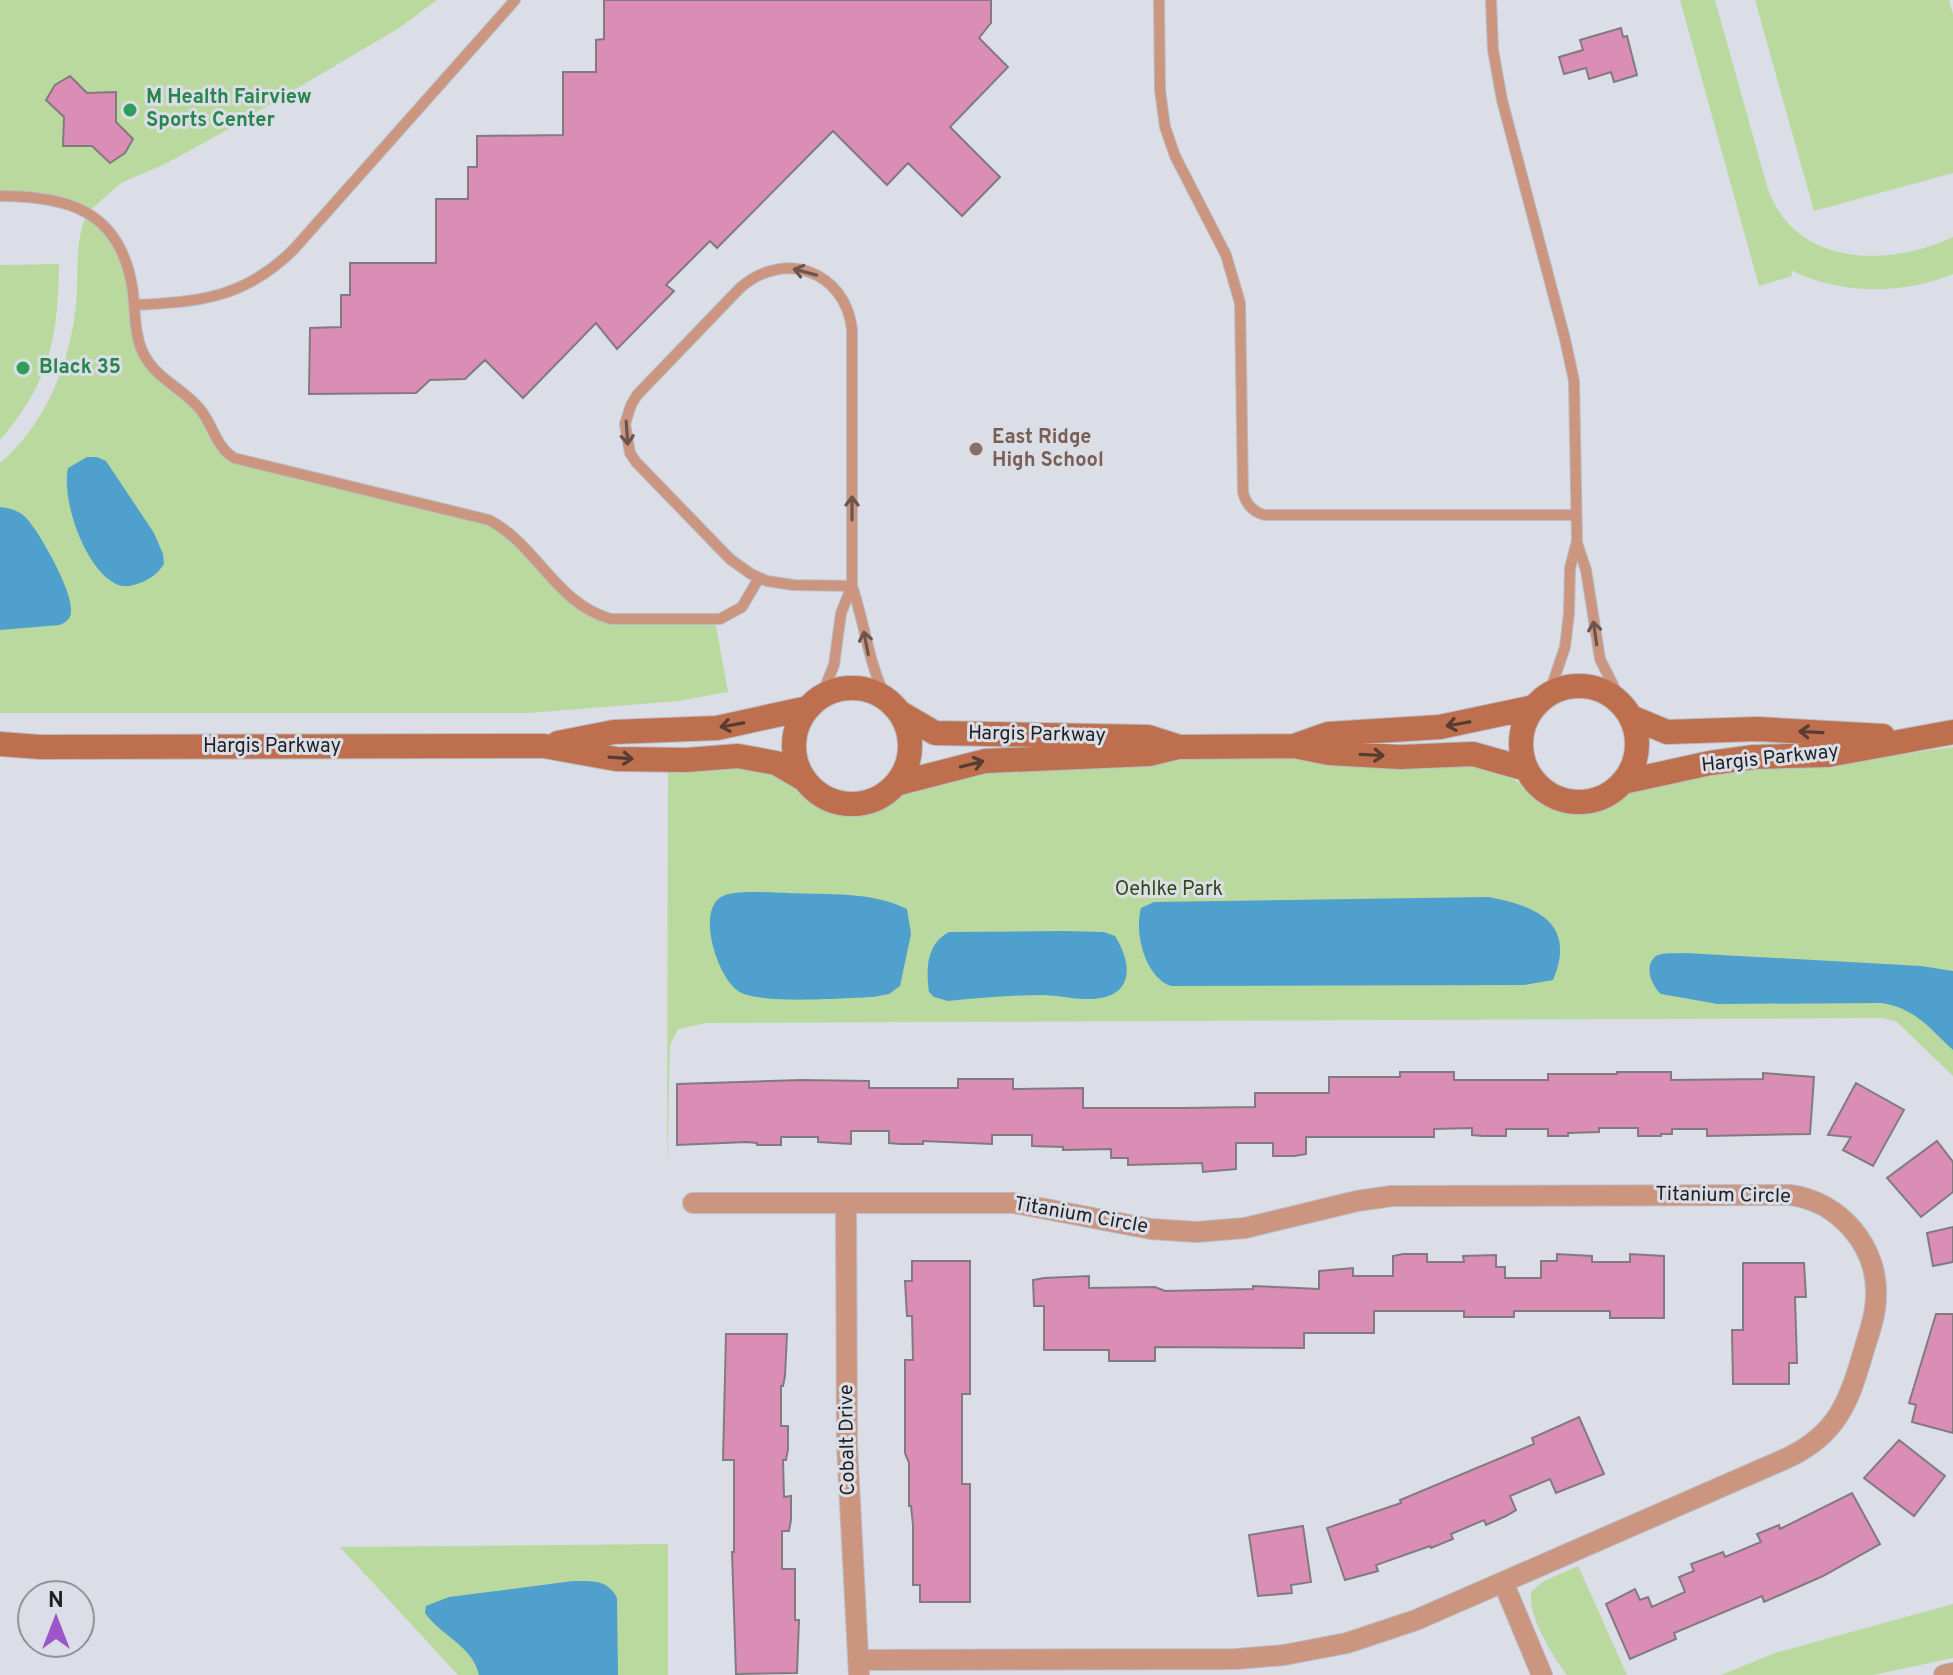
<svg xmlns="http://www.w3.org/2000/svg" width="1953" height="1675" viewBox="0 0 1953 1675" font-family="Overpass,sans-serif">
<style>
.green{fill:#bad99e}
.water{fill:#50a0cd}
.building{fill:#da8eb5;stroke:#827a7e;stroke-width:2}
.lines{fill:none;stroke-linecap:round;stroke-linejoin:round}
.lane-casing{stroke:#b9bcc3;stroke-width:12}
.street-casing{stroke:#b9bcc3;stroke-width:22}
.secondary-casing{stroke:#b9bcc3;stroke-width:26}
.lane{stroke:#cb957f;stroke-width:10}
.street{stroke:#cb957f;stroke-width:20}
.secondary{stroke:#be6f4e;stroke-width:24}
.oneway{stroke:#6c554c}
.oneway2{stroke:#573c32}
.leisure-dot{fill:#2e9e5b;stroke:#dbdee6;stroke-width:3}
.education-dot{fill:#8d6e63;stroke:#dbdee6;stroke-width:3}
.labels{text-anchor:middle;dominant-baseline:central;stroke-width:6;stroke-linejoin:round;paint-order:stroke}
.leisure-label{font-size:20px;font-weight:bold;fill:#27864d;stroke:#dbdee6;text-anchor:start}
.education-label{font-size:20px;font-weight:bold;fill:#785e54;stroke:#dbdee6;text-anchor:start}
.street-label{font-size:20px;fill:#1f2023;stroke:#dbdee6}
.park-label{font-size:20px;fill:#334a18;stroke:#dbdee6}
</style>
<rect width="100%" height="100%" fill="#dbdee6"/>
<!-- green -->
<path class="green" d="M 0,0 L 437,0 L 399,28 L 225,131 L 165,164 L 121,183 L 87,213 L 121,251 L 145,357 L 193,402 L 228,454 L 489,520 L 595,614 L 715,620 L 728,692 L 678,701 L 530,713 L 0,713 L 0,463 C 46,424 70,363 76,305 C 79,275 74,242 87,213 L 76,206 L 0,196 Z
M 1680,0 L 1715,0 L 1767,186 C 1793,267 1888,268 1953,237 L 1953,274 C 1903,295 1839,295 1791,270 L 1792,276 L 1759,286 Z
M 1755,0 L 1949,0 L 1953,14 L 1953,173 L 1814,211 Z
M 59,264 C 58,337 50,383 0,440 L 0,265 Z
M 1953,747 L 1953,1076 L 1897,1022 L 1883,1018 L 706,1023 L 678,1029 L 670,1045 L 667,1172 L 668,765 L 753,765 L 794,785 L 820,805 L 840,812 L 853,812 L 872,808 L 910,791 L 979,771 L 1155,759 L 1298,759 L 1390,764 L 1462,762 L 1505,773 L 1546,803 L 1574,810 L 1595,808 L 1632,792 L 1692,773 L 1870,759 Z
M 668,1544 L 668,1675 L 458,1675 L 340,1547 Z
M 1578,1566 L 1585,1581 L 1627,1675 L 1567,1675 C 1554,1658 1525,1612 1532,1591 L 1544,1581 Z
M 1953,1604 L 1953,1658 L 1873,1675 L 1721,1675 L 1775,1653 Z"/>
<!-- water -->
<path class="water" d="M 87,457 L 97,457 L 106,461 L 154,533 L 163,554 L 164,564 C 158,573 151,579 140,583 C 132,586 124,588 116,584 C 85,569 61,500 68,468 Z
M 0,507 C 10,508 21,511 28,520 C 41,535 73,592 71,611 C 71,619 66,622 60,625 L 0,630 Z
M 788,893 C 828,895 871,891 907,909 L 911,934 L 900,986 L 889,994 L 873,997 C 844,998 759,1005 738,991 C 718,978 696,912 721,897 C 733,889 773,893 788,893 Z
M 1488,897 C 1537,906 1577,923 1553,980 L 1524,985 L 1171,986 C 1145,977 1134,933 1141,908 L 1154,902 Z
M 1063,931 L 1104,932 L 1115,936 C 1135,968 1132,1000 1086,999 C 1072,999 1057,995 1042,995 C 1011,995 979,998 948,1001 L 934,997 L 929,992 C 926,970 926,944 949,932 Z
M 1685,953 L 1921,966 L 1953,971 L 1953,1050 C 1928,1027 1915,1008 1881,1003 L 1718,1004 L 1661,994 C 1652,986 1643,966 1656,956 C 1663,952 1677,954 1685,953 Z
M 573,1581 C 591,1581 608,1579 617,1598 L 618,1675 L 479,1675 C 473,1646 441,1636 425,1613 L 426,1606 L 449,1597 Z"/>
<!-- building -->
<path class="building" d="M 604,0 L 991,0 L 991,23 L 979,38 L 1008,67 L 950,127 L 1000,177 L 962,216 L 908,163 L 887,185 L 833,131 L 717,248 L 710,241 L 666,285 L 674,291 L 617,349 L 596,323 L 523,398 L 485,360 L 465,379 L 430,380 L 416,393 L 309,394 L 310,328 L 341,327 L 341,295 L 350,295 L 350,263 L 436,263 L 436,199 L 468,199 L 468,167 L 477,167 L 477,136 L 563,135 L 563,72 L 596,72 L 596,40 L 604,39 Z
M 1621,28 L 1623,37 L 1627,36 L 1637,75 L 1614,82 L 1611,72 L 1589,79 L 1586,68 L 1564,74 L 1559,57 L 1583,50 L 1580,40 Z
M 70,76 L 87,93 L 116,92 L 116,122 L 133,139 L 125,153 L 110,163 L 92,146 L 63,146 L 64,117 L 46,100 L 55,85 Z
M 1400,1072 L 1454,1072 L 1454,1080 L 1548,1080 L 1548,1074 L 1617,1074 L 1617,1072 L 1671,1072 L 1671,1080 L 1763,1079 L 1763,1073 L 1814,1077 L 1810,1134 L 1707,1136 L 1707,1129 L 1672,1129 L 1672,1134 L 1661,1134 L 1661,1136 L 1638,1136 L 1638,1128 L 1599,1128 L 1599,1132 L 1568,1133 L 1568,1136 L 1548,1136 L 1548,1129 L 1506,1129 L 1506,1136 L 1483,1136 L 1472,1135 L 1472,1128 L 1434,1129 L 1434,1137 L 1306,1137 L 1306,1154 L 1294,1156 L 1273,1156 L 1273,1143 L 1236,1143 L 1236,1169 L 1203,1172 L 1202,1163 L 1128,1165 L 1128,1158 L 1111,1158 L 1111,1149 L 1063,1150 L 1063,1147 L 1032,1146 L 1032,1135 L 992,1135 L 992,1144 L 923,1141 L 923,1144 L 900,1144 L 889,1143 L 889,1131 L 851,1131 L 851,1144 L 818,1142 L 818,1137 L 781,1137 L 781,1145 L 757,1145 L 757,1143 L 746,1142 L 677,1145 L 677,1084 L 801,1080 L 869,1081 L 869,1088 L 958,1088 L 958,1079 L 1013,1079 L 1013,1089 L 1083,1088 L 1083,1108 L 1182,1108 L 1255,1107 L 1255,1093 L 1329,1093 L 1329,1077 L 1400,1077 Z
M 1856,1083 L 1904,1110 L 1873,1166 L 1843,1150 L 1851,1137 L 1828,1135 Z
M 1937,1141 L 1953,1162 L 1953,1192 L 1921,1217 L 1887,1178 Z
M 1953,1227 L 1953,1262 L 1933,1266 L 1927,1233 Z
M 1403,1254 L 1427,1254 L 1427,1262 L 1464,1262 L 1463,1256 L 1496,1255 L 1496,1267 L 1505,1267 L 1505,1278 L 1541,1278 L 1541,1261 L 1557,1261 L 1557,1254 L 1592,1256 L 1592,1262 L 1630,1262 L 1630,1254 L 1664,1256 L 1664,1318 L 1610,1318 L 1610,1311 L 1514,1311 L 1514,1317 L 1464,1317 L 1464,1311 L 1374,1311 L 1374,1333 L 1304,1333 L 1304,1348 L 1155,1347 L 1155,1361 L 1109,1361 L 1109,1350 L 1044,1350 L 1044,1306 L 1034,1306 L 1033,1280 L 1044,1278 L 1089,1276 L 1089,1288 L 1155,1287 L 1165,1291 L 1253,1289 L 1253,1286 L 1319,1289 L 1319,1271 L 1353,1268 L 1353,1276 L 1393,1276 L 1393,1256 Z
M 912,1261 L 970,1261 L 970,1394 L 962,1394 L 962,1484 L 970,1484 L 970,1602 L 920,1602 L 920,1585 L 913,1585 L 913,1525 L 911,1506 L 909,1506 L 909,1463 L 905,1453 L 905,1360 L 913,1360 L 912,1316 L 907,1316 L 905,1281 L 912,1281 Z
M 1743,1263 L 1804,1263 L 1806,1297 L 1795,1297 L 1797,1363 L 1789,1363 L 1789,1384 L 1733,1384 L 1732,1330 L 1743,1330 Z
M 1936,1314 L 1953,1314 L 1953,1433 L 1912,1422 L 1916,1405 L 1909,1403 Z
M 726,1334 L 787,1334 L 785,1376 L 783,1386 L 781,1386 L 781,1426 L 788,1426 L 788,1449 L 786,1460 L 783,1460 L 784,1497 L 791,1496 L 791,1520 L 789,1531 L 782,1531 L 782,1569 L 795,1569 L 795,1620 L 799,1620 L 797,1673 L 736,1674 L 732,1552 L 734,1552 L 734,1460 L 723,1460 Z
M 1579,1417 L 1604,1474 L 1556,1493 L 1550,1479 L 1510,1496 L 1516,1510 L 1506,1516 L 1486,1525 L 1484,1520 L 1451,1534 L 1453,1539 L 1431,1548 L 1430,1546 L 1376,1565 L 1378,1571 L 1345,1580 L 1327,1528 L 1401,1503 L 1400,1500 L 1534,1444 L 1532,1438 Z
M 1899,1440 L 1945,1476 L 1914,1516 L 1864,1478 Z
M 1852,1493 L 1880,1544 L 1823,1576 L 1764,1602 L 1762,1596 L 1674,1633 L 1676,1639 L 1630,1659 L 1606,1604 L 1635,1589 L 1640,1600 L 1648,1597 L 1652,1607 L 1685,1592 L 1679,1577 L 1694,1571 L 1691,1564 L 1723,1552 L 1725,1557 L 1761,1542 L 1757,1534 L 1779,1525 L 1780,1529 Z
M 1303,1526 L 1311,1582 L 1291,1585 L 1292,1593 L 1258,1596 L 1249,1535 Z"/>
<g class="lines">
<!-- lane casing -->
<g class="lane-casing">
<path id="lane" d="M 1159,0 L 1160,90 L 1165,127 L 1175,156 L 1226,255 L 1240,303 L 1243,492 C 1246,505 1253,512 1265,515 L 1576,515
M 1491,0 L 1493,50 L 1502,100 L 1565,339 L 1574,381 L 1577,541 L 1570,568 L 1569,613 L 1565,647 L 1549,694
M 0,196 C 67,196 119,210 132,286 C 136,309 133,331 143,353 C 156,379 181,387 199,408 C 213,424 215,446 234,458 L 489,520 C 537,545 556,604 611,619 L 720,619 L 742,607 L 759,578
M 134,305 C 200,302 245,298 294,249 L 515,0
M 1577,543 L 1586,570 L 1600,659 L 1623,705
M 852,586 L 793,585 L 767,581 L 751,574 L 730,559 L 636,462 L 630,453 L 625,424 L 631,405 L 637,395 L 740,288 C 784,249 845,271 852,329 L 852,586 C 865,624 868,662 886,698
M 821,697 L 834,665 L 841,613 L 852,586"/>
</g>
<!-- street casing -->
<g class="street-casing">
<path id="street" d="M 693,1203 L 1014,1203 L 1151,1229 L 1197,1232 L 1245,1228 L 1357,1201 L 1392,1196 L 1790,1195 C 1839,1201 1878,1246 1876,1296 C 1876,1315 1869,1333 1864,1350 C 1849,1401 1838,1435 1785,1459 L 1416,1620 L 1347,1643 L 1284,1655 L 1236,1659 L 859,1660
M 846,1204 L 847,1445 L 859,1675
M 1503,1582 L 1542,1675
M 1944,1675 L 1953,1673"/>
</g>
<!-- secondary casing -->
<g class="secondary-casing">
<path id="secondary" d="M1521 744a58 58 0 1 1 116 0a58 58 0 1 1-116 0Z
M794 746a58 58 0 1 1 116 0a58 58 0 1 1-116 0Z
M 899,712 L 935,733 L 1148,737 L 1176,746
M 1631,717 L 1667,732 L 1757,729 L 1883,736
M 558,743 L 614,732 L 717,728 L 808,708
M 0,744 L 40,747 L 544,746 L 616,759 L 686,760 L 738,756 L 776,763 L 805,780
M 1294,746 L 1328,734 L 1440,727 L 1534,707
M 1623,782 L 1710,763 L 1754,757 L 1828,755 L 1953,732
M 896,784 L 985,761 L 1149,754 L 1178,747 L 1294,746 L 1329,753 L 1400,757 L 1473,754 L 1526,769"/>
</g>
<!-- lane -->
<use href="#lane" class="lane"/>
<!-- street -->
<use href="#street" class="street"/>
<!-- secondary -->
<use href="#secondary" class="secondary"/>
</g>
<!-- one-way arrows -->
<defs><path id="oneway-shaft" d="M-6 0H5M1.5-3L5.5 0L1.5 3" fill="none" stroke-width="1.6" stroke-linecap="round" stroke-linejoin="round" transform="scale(2)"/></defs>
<g class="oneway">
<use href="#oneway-shaft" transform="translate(805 272) rotate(-165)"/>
<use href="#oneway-shaft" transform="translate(627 433) rotate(86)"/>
<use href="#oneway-shaft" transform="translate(852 508) rotate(-90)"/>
<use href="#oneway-shaft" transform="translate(1595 633) rotate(-98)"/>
<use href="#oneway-shaft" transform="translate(866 643) rotate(-101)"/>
</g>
<g class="oneway2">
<use href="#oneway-shaft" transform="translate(1458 724) rotate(170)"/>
<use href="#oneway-shaft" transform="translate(732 725) rotate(170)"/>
<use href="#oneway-shaft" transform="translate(1811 732) rotate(-177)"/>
<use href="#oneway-shaft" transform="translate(1372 755) rotate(3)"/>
<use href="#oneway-shaft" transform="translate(621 758) rotate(4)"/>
<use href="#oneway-shaft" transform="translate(972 764) rotate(-14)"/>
</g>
<!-- markers -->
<g class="leisure-dot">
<circle cx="130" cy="110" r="8"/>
<circle cx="23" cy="368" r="8"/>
</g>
<circle class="education-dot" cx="976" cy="449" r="8"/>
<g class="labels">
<!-- leisure labels -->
<g class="leisure-label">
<text x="146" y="98">M Health Fairview<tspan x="146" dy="23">Sports Center</tspan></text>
<text x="39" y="368">Black 35</text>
</g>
<!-- education labels -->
<g class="education-label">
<text x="992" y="438">East Ridge<tspan x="992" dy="23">High School</tspan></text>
</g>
<!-- street labels -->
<g class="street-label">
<text transform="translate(1037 735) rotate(1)">Hargis Parkway</text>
<text x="272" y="747">Hargis Parkway</text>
<text transform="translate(1770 759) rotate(-6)">Hargis Parkway</text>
<text transform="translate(1723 1196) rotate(1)">Titanium Circle</text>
<text transform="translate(1081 1216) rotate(10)">Titanium Circle</text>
<text transform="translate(848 1440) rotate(-91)">Cobalt Drive</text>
</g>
<!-- park labels -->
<g class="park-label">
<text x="1169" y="890">Oehlke Park</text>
</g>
</g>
<!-- north arrow -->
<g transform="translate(56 1619)"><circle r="38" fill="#dbdee6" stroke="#909298" stroke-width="2"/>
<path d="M0-6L14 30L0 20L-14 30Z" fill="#9e55c9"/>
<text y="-12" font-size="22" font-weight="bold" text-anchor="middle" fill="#1f2023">N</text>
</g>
</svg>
